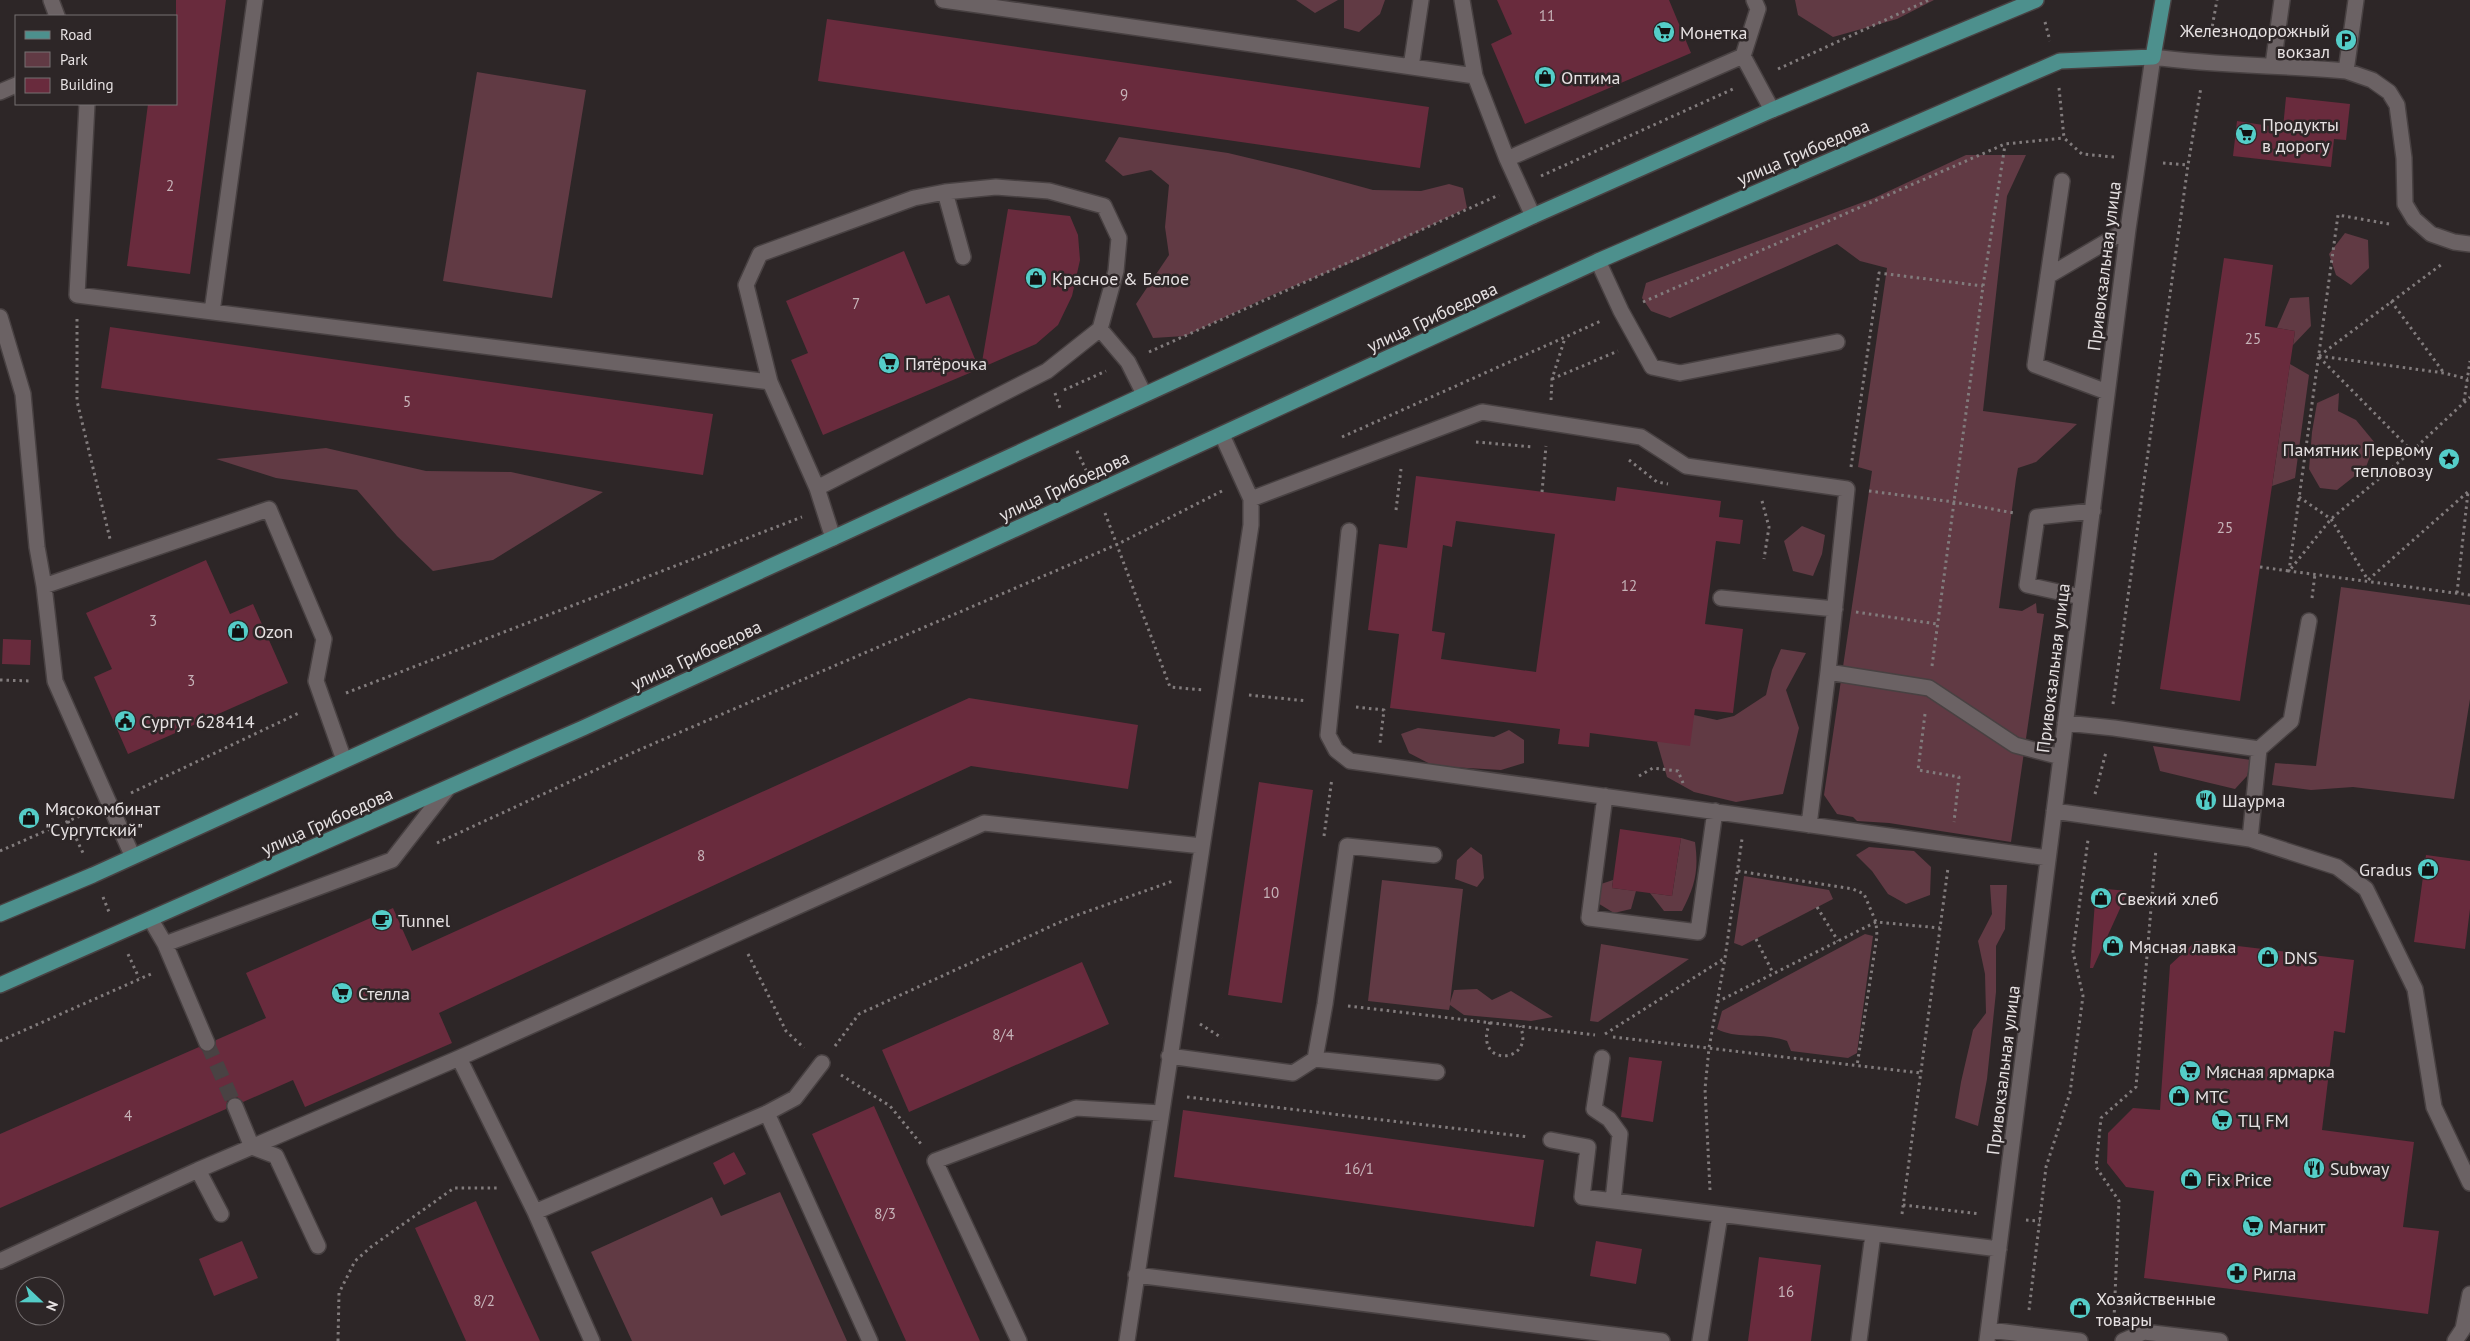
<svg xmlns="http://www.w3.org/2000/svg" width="2470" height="1341" viewBox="0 0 2470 1341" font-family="'PT Sans',sans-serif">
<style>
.green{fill:#613a44}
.building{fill:#692b3d;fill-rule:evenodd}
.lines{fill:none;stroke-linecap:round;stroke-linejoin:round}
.minor-tunnel{stroke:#494243;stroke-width:15;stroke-dasharray:15 8;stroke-linecap:butt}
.minor-casing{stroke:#484142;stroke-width:18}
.major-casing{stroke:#484142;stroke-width:18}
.path{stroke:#827c7d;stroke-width:3;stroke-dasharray:2.5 4;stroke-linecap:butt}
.minor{stroke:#6b6264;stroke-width:15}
.major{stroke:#4d908d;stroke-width:15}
.labels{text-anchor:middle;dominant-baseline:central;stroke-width:5;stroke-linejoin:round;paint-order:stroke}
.number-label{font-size:15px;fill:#c7b4b9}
.poi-label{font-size:18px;fill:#e6e1e2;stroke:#2d2627;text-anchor:start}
.street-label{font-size:18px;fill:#e6e1e2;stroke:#2d2627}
</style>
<rect width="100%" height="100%" fill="#2d2627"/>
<!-- green -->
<path class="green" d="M 1296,0 L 1338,0 L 1315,13 Z
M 1344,0 L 1385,0 L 1380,14 L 1359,32 L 1344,28 Z
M 1795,0 L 1934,0 L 1897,19 L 1833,37 L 1798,15 Z
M 477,72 L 586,90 L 552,298 L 443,281 Z
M 1119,137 L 1228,153 L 1300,170 L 1373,190 L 1421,191 L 1449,184 L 1463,188 L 1467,208 L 1374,253 L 1270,296 L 1185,336 L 1153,338 L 1136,304 L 1169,255 L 1165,227 L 1169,185 L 1151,170 L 1123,176 L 1105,161 Z
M 1966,155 L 2026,155 L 2007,196 L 1983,411 L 2077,424 L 2036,462 L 2018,468 L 2016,479 L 1999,608 L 2022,611 L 2036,603 L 2037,613 L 2044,614 L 2011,842 L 1889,823 L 1857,821 L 1853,817 L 1837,814 L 1824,795 L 1872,471 L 1858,467 L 1887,268 L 1860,261 L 1837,244 L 1670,318 L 1651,311 L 1642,298 L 1646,283 L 1874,198 Z
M 2345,233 L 2368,240 L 2369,268 L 2351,285 L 2336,275 L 2329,254 Z
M 2309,297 L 2311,326 L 2293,345 L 2295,331 L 2277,328 L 2290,298 Z
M 2290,364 L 2309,375 L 2295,478 L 2272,486 Z
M 2339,393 L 2338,411 L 2356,420 L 2375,443 L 2366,467 L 2337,490 L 2320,488 L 2309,469 L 2312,432 L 2317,403 Z
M 326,448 L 426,471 L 511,472 L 603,492 L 493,560 L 433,571 L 397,536 L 357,490 L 276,478 L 216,459 Z
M 1802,526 L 1825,535 L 1822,554 L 1813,576 L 1793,571 L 1784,541 Z
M 2341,587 L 2470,605 L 2470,699 L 2454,799 L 2353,787 L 2311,790 L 2272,785 L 2275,763 L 2316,766 Z
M 1781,649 L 1806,653 L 1786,690 L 1799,728 L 1783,794 L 1736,802 L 1694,792 L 1667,777 L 1657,742 L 1694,715 L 1717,720 L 1734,716 L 1766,695 L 1772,670 Z
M 1418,728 L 1494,737 L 1509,730 L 1524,740 L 1524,763 L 1501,770 L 1434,766 L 1409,753 L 1401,734 Z
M 2153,746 L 2251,760 L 2247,776 L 2235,789 L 2160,771 Z
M 1681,838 L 1695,842 C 1699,871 1695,886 1682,911 L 1664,911 L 1650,893 L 1672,896 Z
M 1471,847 L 1482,855 L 1484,878 L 1477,887 L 1455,879 L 1457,860 Z
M 1869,847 L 1914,851 L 1931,867 L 1930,895 L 1906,904 L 1888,894 L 1872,871 L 1856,855 Z
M 1744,876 L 1829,890 L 1833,899 L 1742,946 L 1734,943 Z
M 1382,880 L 1463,889 L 1450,1003 L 1454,990 L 1477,989 L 1492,1000 L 1511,991 L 1553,1017 L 1531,1021 L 1464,1015 L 1450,1005 L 1449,1010 L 1368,1001 Z
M 1613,880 L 1612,888 L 1636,891 L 1631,909 L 1614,913 L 1596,902 L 1598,885 Z
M 1990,885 L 2007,885 L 2005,929 L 1996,946 L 1996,992 L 1987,1079 L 1978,1126 L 1955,1118 L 1961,1082 L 1973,1030 L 1986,1013 L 1985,974 L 1978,941 L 1992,914 Z
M 1865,934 L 1873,936 L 1857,1053 L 1848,1058 L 1791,1051 L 1787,1041 C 1764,1032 1737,1040 1717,1029 L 1722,1011 Z
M 1601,944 L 1689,959 L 1598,1022 L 1590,1021 Z
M 780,1192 L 847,1341 L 632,1341 L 591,1252 L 712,1197 L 721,1216 Z"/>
<!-- building -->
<path class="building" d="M 176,0 L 226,0 L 190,274 L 127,266 L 148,104 L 176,104 Z
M 1497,0 L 1669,0 L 1691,53 L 1525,124 L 1491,44 L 1512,34 Z
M 827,19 L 1429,107 L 1420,168 L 818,81 Z
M 2286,97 L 2350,104 L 2346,140 L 2334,139 L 2331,167 L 2233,156 L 2237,121 L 2283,128 Z
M 1008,209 L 1070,216 L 1078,235 L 1080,260 L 1072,296 L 1058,325 L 1036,344 L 981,368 Z
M 904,251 L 926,304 L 949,295 L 979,369 L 823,435 L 791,360 L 808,353 L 786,301 Z
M 2224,258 L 2273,265 L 2265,326 L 2295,331 L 2240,701 L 2160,689 Z
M 110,327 L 713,414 L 703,475 L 101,388 Z
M 1416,476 L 1615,501 L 1617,487 L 1721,501 L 1719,517 L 1743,520 L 1740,544 L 1716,541 L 1705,624 L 1743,629 L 1733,713 L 1695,709 L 1690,746 L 1590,733 L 1589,747 L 1558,744 L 1560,729 L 1390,708 L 1399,634 L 1368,630 L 1379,544 L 1407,548 ZM 1456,521 L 1555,534 L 1536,672 L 1441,659 L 1445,633 L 1432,631 L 1443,545 L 1452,547 Z
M 206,560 L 230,614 L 253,604 L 288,683 L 128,754 L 94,677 L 112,669 L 86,613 Z
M 3,639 L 31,640 L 30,665 L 2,664 Z
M 969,698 L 1138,725 L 1128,789 L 971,766 L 439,1013 L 452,1043 L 305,1107 L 293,1080 L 243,1102 L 237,1097 L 232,1097 L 227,1101 L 226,1109 L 0,1208 L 0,1134 L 199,1047 L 205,1052 L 211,1051 L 216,1045 L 216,1040 L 266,1018 L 246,973 L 393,908 L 412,951 Z
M 1259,782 L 1313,790 L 1282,1003 L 1228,995 Z
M 1620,829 L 1681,838 L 1672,896 L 1612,888 Z
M 2426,855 L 2470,861 L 2470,909 L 2465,949 L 2414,942 Z
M 2096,888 L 2128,891 L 2093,968 L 2090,968 Z
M 2196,941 L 2354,960 L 2345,1033 L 2334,1031 L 2322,1130 L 2414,1142 L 2403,1227 L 2439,1231 L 2428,1314 L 2144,1278 L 2154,1191 L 2126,1187 L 2107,1163 L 2108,1133 L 2133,1108 L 2160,1110 L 2170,965 Z
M 1082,962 L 1109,1024 L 909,1112 L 882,1050 Z
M 1629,1057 L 1662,1061 L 1653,1122 L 1621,1117 Z
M 874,1106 L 898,1160 L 980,1341 L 906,1341 L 812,1134 Z
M 1183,1110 L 1544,1160 L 1534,1227 L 1174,1177 Z
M 734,1152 L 746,1174 L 724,1185 L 713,1163 Z
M 476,1201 L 502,1259 L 540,1341 L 466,1341 L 415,1228 Z
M 242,1241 L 258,1278 L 214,1296 L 199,1259 Z
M 1596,1241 L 1642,1249 L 1636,1284 L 1590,1276 Z
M 1759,1257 L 1821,1265 L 1811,1341 L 1748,1341 Z"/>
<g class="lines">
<!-- minor-tunnel -->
<path class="minor-tunnel" d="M 207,1043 L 235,1106"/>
<!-- minor casing -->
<g class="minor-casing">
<path id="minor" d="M 51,0 L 57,16
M 943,0 L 1475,76
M 1462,0 L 1475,76 L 1507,159 L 1533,216
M 1754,0 L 1758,9 L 1743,56 L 1772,110
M 2273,65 L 2282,0
M 1411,67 L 1421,0
M 2346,71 L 2372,80 L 2389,92 L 2397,105 L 2404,158 L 2405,204 L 2414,219 L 2431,234 L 2454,242 L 2470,244
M 0,92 L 16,85
M 87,104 L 77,295 L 770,382
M 1507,159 L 1743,56
M 2062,181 L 2035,365 L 2107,392
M 996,187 L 1049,191 L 1104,206 L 1119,238 L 1116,271 L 1100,329 L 1047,371 L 817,488 L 770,382 L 746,285 L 760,254 L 914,198 L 945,192 Z
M 945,192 L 963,257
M 1598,261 L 1621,311 L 1652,367 L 1680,373 L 1837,342
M 2048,276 L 2128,229
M 212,312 L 255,0
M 0,317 L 23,394 L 37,547 L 44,586 L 55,681 L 132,855
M 1100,329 L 1128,362 L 1144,394
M 817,488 L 833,538
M 1251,499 L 1482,412 L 1641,437 L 1686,466 L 1847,489 L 1828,672 L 1809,825
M 1349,531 L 1328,735 L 1336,750 L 1350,761 L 2048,858
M 44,586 L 269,509 L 324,639 L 316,681 L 344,760
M 2081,597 L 2027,585 L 2037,517 L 2093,511
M 1721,598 L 1835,609
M 1828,672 L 1929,688 L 2015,745 L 2061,757
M 2065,723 L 2114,728 L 2259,749 L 2291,721 L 2309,621
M 1605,796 L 1589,918 L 1698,932 L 1715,811
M 2054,811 L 2250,839 L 2337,867 L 2366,889 L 2415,989 L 2434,1107 L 2470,1183
M 2250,839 L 2259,749
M 151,920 L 165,944 L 207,1043
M 165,944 L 392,860 L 448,788
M 1169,1056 L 1293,1073 L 1315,1059 L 1437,1072
M 459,1058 L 535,1212 L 592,1341
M 1602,1058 L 1594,1109 L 1609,1119 L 1620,1134 L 1613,1201
M 1315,1059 L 1325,1004 L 1347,846 L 1434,855
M 235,1106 L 252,1147 L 276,1156 L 318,1246
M 767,1113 L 795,1098 L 822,1063
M 1551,1140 L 1588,1147 L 1582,1197 L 1999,1249
M 198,1170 L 221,1214
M 535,1212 L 767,1113 L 870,1341
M 0,1261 L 198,1170 L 459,1058 L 984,823 L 1202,846
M 1136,1275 L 1662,1341
M 1989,1330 L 2080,1341
M 1019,1341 L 935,1161 L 1076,1108 L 1161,1113
M 1127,1341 L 1251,525 L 1251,499 L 1222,435
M 1700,1341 L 1720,1215
M 1859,1341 L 1873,1234
M 1987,1341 L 2128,229 L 2153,57 C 2217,66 2282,65 2346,71 L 2356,0
M 2123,1341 L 2144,1332 L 2220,1341
M 2455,1341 L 2463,1329 L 2470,1294"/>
</g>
<!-- major casing -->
<g class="major-casing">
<path id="major" d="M 0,914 L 93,875 L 833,538 L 1533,216 L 1772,110 L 2036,0
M 0,985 L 583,728 L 1598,261 L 2060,61 L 2153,57 L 2163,0"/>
</g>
<!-- path -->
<path class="path" d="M 2045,22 L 2050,41
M 2210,39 L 2217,0
M 1778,69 L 1929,0
M 2059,88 L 2064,138 L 2082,154 L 2114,157
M 2163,163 L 2188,165
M 1541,176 L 1733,89
M 2389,224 L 2338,215 L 2289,571 L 2470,595
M 2391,301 L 2444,373
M 1643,302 L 2005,144 L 2064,138
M 77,319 L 77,401 L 110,539
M 1149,352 L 1499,195
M 2319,356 L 2442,264
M 2319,356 L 2444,373 L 2468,379
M 2319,357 L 2412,451
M 1552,379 L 1618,351
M 1064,390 L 1106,371
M 1055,393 L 1060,408
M 1551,400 L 1552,379 L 1565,338
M 2464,401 L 2470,361
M 1342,437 L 1601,321
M 1476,442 L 1534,447
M 1077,451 L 1086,470
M 1629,460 L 1657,482 L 1668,484
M 1851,467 L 1879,273 L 1983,286
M 1869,491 L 1954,502 L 2014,513
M 1542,492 L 1546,446
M 2299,497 L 2331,519 L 2368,580 L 2470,490
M 1762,501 L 1769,527 L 1764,559
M 1396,510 L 1401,469
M 1105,513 L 1170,687 L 1203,690
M 2260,567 L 2289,571 L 2331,519 L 2412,451 L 2470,397
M 2457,593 L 2468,492
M 2312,598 L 2315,574
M 1856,612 L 1937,624
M 1932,666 L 1983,286 L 2005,145
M 0,680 L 32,681
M 346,693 L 802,517
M 1249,695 L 1307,701
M 2113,704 L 2188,165 L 2201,87
M 1356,707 L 1384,710 L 1380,743
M 1925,714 L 1918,770 L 1959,777 L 1954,822
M 1639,776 L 1653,768 L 1678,771 L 1683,783
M 131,793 L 301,712
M 2095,794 L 2106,752
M 68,821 L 83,853
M 1324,836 L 1332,778
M 437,843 L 641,749 L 1118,544 L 1222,491
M 0,851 L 89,812
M 1738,871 L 1853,889 L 1864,894 L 1876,922 L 1877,936 L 1857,1066
M 103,897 L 109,912
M 1817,907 L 1838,941
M 1756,939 L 1773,973
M 128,954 L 139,978
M 748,954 L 786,1031 L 804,1048
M 1717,1002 L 1876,922 L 1940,928
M 1348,1006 L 1595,1035
M 1490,1022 C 1471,1069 1537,1064 1520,1026
M 1200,1024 L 1222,1038
M 1605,1034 L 1725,958
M 1613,1037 L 1921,1073
M 0,1041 L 151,974
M 835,1046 L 859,1014 L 1069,918 L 1173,881
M 841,1075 L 890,1106 L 921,1144
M 1187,1097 L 1529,1137
M 1710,1190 L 1705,1089 L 1709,1048 L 1725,958 L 1742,839
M 1903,1205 L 1980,1214
M 1902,1214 L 1948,868
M 2026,1220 L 2040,1221
M 2029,1310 L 2046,1167 L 2070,1093 L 2083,996 L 2073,952 L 2088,840
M 2114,1319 L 2119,1201 L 2096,1167 L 2101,1118 L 2136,1087 L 2156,849
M 338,1341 L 339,1293 L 355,1261 L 371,1247 L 454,1188 L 498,1188"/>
<!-- minor -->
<use href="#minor" class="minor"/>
<!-- major -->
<use href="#major" class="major"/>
</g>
<!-- icons -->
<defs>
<g id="supermarket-disc" transform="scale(1.125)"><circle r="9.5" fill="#54cdc8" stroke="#2d2627"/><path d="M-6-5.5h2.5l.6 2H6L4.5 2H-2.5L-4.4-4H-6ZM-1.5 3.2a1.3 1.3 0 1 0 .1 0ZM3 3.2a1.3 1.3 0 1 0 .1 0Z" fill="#111"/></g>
<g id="parking-disc" transform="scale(1.125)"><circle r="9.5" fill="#54cdc8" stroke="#2d2627"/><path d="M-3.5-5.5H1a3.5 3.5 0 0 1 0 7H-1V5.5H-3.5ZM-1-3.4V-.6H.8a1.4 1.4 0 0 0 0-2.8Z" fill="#111"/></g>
<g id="shop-disc" transform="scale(1.125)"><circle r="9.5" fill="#54cdc8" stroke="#2d2627"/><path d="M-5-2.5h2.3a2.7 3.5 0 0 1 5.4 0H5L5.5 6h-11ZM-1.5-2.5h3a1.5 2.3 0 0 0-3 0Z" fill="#111"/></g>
<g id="sight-disc" transform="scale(1.125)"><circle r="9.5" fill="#54cdc8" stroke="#2d2627"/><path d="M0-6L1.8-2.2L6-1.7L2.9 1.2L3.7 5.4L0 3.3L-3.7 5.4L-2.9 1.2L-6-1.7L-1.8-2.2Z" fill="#111"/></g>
<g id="civic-disc" transform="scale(1.125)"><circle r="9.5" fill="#54cdc8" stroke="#2d2627"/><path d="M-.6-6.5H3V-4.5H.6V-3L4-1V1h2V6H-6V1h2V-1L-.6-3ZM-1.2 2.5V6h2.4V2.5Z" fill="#111"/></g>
<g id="restaurant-disc" transform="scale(1.125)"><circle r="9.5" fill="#54cdc8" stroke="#2d2627"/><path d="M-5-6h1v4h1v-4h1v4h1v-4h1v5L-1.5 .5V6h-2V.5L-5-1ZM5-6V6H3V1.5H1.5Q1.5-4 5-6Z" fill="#111"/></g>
<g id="cafe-disc" transform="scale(1.125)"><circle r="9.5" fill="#54cdc8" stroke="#2d2627"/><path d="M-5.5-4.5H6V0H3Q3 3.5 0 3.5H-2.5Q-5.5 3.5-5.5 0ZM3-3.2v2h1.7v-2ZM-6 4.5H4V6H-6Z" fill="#111"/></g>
<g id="pharmacy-disc" transform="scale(1.125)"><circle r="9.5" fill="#54cdc8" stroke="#2d2627"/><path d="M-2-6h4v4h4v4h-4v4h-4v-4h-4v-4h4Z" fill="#111"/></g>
</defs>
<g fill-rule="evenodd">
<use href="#supermarket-disc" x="1664" y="32"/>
<use href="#parking-disc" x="2346" y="40"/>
<use href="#shop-disc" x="1545" y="77"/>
<use href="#supermarket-disc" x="2246" y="134"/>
<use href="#shop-disc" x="1036" y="278"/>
<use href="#supermarket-disc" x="889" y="363"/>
<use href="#sight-disc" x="2449" y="459"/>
<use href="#shop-disc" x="238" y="631"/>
<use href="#civic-disc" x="125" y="721"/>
<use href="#restaurant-disc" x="2206" y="800"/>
<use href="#shop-disc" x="29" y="818"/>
<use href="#shop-disc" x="2428" y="869"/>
<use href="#shop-disc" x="2101" y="898"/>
<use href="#cafe-disc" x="382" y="920"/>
<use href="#shop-disc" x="2113" y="946"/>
<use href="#shop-disc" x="2268" y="957"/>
<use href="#supermarket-disc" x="342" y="993"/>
<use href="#supermarket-disc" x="2190" y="1071"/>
<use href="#shop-disc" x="2179" y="1096"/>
<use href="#supermarket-disc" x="2222" y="1120"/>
<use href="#restaurant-disc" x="2314" y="1168"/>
<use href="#shop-disc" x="2191" y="1179"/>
<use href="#supermarket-disc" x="2253" y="1226"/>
<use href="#pharmacy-disc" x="2237" y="1273"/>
<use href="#shop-disc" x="2080" y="1308"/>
</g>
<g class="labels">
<!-- number labels -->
<g class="number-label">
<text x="1547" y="15">11</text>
<text x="1124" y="94">9</text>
<text x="170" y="185">2</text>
<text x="856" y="303">7</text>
<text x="2253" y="338">25</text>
<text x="407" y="401">5</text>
<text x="2225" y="527">25</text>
<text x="1629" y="585">12</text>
<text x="153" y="620">3</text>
<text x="191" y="680">3</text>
<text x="701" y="855">8</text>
<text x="1271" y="892">10</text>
<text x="1003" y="1034">8/4</text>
<text x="128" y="1115">4</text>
<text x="1359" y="1168">16/1</text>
<text x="885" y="1213">8/3</text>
<text x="1786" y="1291">16</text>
<text x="484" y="1300">8/2</text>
</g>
<!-- poi labels -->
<g class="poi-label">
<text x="2330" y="30" text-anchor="end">Железнодорожный<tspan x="2330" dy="21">вокзал</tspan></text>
<text x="1680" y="32">Монетка</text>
<text x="1561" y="77">Оптима</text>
<text x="2262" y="124">Продукты<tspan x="2262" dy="21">в дорогу</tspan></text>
<text x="1052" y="278">Красное &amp; Белое</text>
<text x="905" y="363">Пятёрочка</text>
<text x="2433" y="449" text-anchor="end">Памятник Первому<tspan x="2433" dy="21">тепловозу</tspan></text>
<text x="254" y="631">Ozon</text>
<text x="141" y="721">Сургут 628414</text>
<text x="2222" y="800">Шаурма</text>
<text x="45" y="808">Мясокомбинат<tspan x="45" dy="21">"Сургутский"</tspan></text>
<text x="2412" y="869" text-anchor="end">Gradus</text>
<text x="2117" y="898">Свежий хлеб</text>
<text x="398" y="920">Tunnel</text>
<text x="2129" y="946">Мясная лавка</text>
<text x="2284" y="957">DNS</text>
<text x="358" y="993">Стелла</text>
<text x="2206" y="1071">Мясная ярмарка</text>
<text x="2195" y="1096">МТС</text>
<text x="2238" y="1120">ТЦ FM</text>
<text x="2330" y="1168">Subway</text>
<text x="2207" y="1179">Fix Price</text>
<text x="2269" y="1226">Магнит</text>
<text x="2253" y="1273">Ригла</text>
<text x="2096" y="1298">Хозяйственные<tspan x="2096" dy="21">товары</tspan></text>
</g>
<!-- street labels -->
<g class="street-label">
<text transform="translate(1803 152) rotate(-23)">улица Грибоедова</text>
<text transform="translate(2104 266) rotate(-83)">Привокзальная улица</text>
<text transform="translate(1432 317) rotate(-25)">улица Грибоедова</text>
<text transform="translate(1064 486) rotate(-25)">улица Грибоедова</text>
<text transform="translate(696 655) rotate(-25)">улица Грибоедова</text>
<text transform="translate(2053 668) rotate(-83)">Привокзальная улица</text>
<text transform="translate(327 821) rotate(-24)">улица Грибоедова</text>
<text transform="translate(2003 1070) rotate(-83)">Привокзальная улица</text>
</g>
</g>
<!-- legend -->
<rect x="15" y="15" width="162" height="90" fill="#2d2627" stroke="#777172"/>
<rect x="25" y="31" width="25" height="8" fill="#4d908d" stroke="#777172"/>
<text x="60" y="40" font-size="15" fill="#e6e1e2">Road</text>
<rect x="25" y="52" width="25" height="15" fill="#613a44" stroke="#777172"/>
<text x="60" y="65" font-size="15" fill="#e6e1e2">Park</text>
<rect x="25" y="78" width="25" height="15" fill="#692b3d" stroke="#777172"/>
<text x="60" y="90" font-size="15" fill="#e6e1e2">Building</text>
<!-- north arrow -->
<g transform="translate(40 1301) rotate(112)"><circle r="24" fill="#2d2627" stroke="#777172"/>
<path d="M0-4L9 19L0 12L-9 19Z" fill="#54cdc8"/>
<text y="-8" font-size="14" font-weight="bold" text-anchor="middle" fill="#e6e1e2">N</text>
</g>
</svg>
